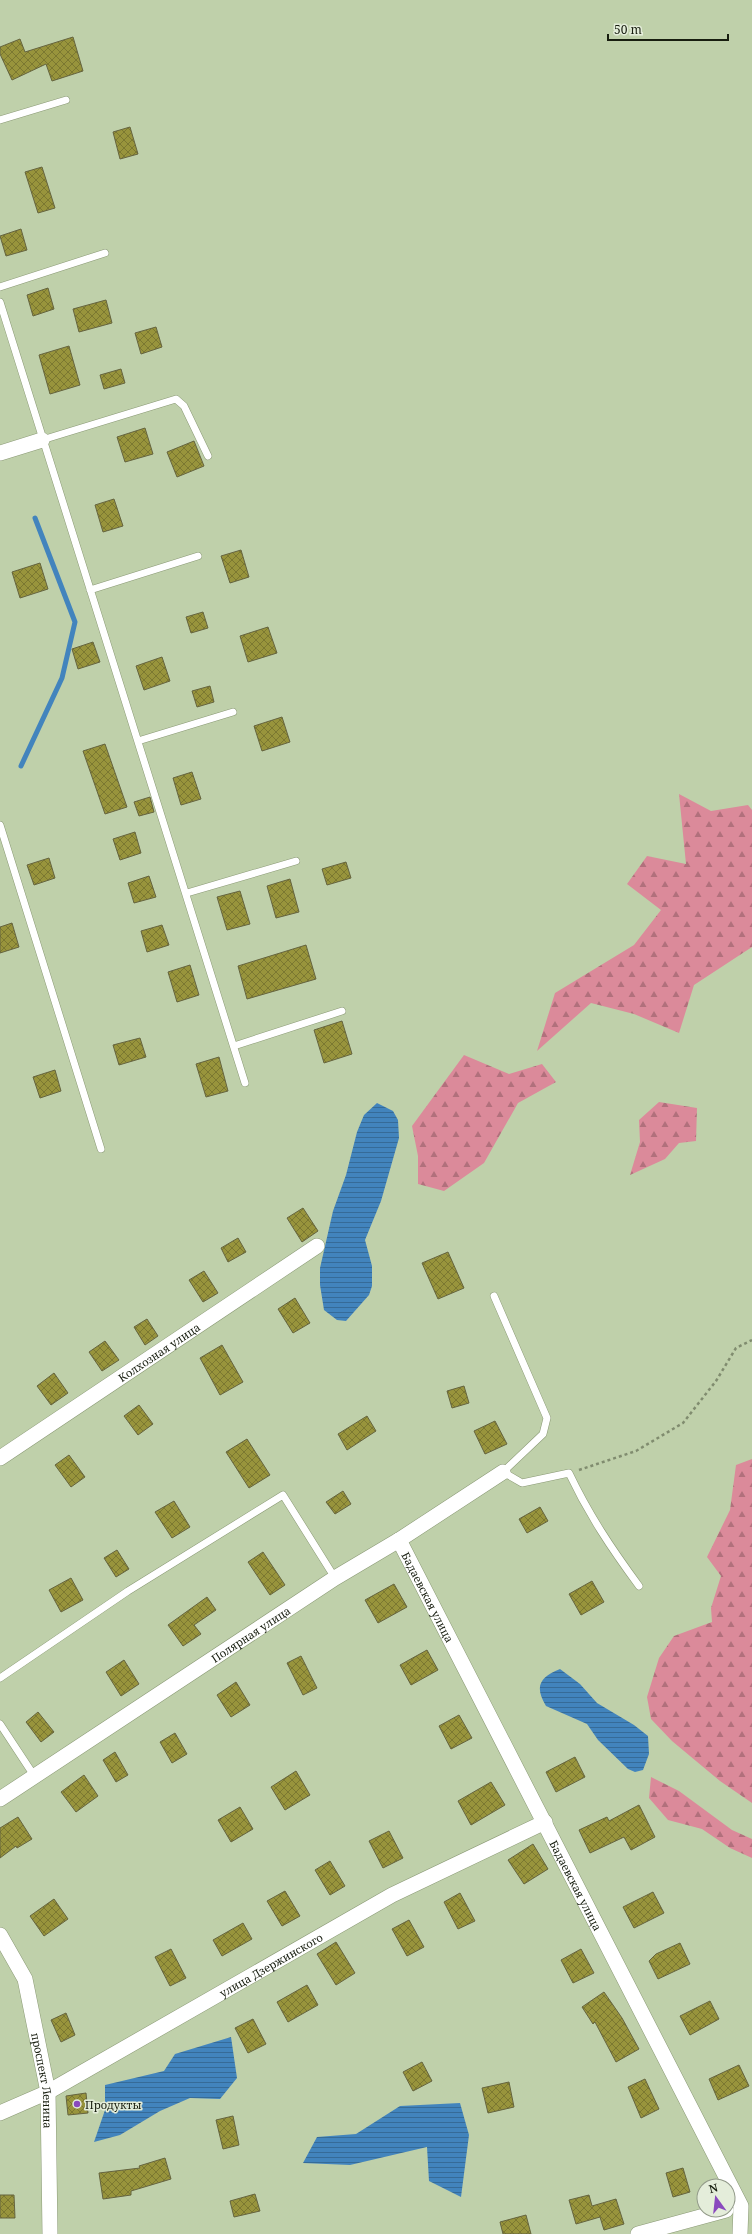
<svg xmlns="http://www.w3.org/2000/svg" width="752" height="2234" viewBox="0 0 752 2234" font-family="'Noto Serif',serif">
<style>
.forest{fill:url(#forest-firs)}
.water{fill:url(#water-rules)}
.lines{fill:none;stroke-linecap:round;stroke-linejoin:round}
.stream{stroke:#4284bd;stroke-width:5}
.building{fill:url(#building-cross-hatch);stroke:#65643f}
.lane-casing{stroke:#8a9975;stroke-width:8}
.street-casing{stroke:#8a9975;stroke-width:16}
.path{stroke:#808c6f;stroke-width:2.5;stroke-dasharray:3 3;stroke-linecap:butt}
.lane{stroke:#fff;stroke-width:7}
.street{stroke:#fff;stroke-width:15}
.poi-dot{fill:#8a49be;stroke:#e4edda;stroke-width:1.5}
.labels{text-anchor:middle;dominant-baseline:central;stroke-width:3;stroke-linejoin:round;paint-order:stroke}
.street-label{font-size:11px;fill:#171d0f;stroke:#e4edda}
.poi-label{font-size:11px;fill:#171d0f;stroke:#e4edda;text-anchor:start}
</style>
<defs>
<pattern id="forest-firs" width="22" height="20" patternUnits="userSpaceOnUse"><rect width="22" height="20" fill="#db8a9a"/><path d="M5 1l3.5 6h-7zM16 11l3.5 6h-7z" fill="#b1707c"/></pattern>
<pattern id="water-rules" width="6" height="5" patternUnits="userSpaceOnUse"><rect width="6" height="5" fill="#4284bd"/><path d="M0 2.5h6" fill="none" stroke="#366b98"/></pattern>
<pattern id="building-cross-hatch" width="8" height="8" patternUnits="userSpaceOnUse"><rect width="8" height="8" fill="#98943c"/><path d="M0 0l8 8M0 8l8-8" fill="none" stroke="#7b7831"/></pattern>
</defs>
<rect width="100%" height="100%" fill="#bfd0aa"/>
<!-- forest -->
<path class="forest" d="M 679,794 L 711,811 L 748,805 L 752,810 L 752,947 L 694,985 L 679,1033 L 634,1014 L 591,1003 L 537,1051 L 555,993 L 634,945 L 661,910 L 627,884 L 647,856 L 686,864 Z
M 464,1055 L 509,1074 L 542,1064 L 556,1082 L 518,1103 L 484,1163 L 444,1191 L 418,1184 L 418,1156 L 412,1126 Z
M 659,1102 L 697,1108 L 696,1141 L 679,1143 L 665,1159 L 630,1175 L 640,1142 L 639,1120 Z
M 752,1459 L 752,1803 L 720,1781 L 672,1741 L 651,1719 L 647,1697 L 659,1658 L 674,1636 L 712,1622 L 711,1608 L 721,1576 L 707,1557 L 730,1510 L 736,1465 Z
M 651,1777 L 679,1791 L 732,1830 L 752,1839 L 752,1858 L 730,1848 L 702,1829 L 668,1820 L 649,1798 Z"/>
<!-- water -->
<path class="water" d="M 377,1103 L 393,1111 L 398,1120 L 399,1138 L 381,1201 L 365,1240 L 372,1266 L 372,1286 L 369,1295 L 346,1321 L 337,1320 L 324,1310 L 320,1285 L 320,1268 L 333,1211 L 346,1175 L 357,1132 L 364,1115 Z
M 560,1669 L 580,1684 L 597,1703 L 634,1725 L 648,1736 L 649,1754 L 643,1770 L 635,1772 L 628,1769 L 598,1740 L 587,1724 L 546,1706 C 534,1686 540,1677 560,1669 Z
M 231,2037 L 237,2078 L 220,2099 L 190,2098 L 160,2111 L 120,2135 L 94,2142 L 105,2110 L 105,2085 L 164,2071 L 175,2054 Z
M 460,2103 L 469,2135 L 461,2197 L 429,2181 L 427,2147 L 350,2165 L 303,2163 L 317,2137 L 356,2134 L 400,2106 Z"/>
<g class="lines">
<!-- stream -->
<path class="stream" d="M 21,766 L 62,678 L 75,622 L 35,518"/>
</g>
<!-- building -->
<path class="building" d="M 73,37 L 83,71 L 52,81 L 46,64 L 12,80 L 0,54 L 0,47 L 20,39 L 25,52 Z
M 130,127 L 138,154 L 120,159 L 113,132 Z
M 42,167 L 55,208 L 38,213 L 25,172 Z
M 21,229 L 27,250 L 6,256 L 0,236 Z
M 48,288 L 54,309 L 33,316 L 27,295 Z
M 106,300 L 112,323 L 79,332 L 73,309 Z
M 156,327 L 162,347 L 141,354 L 135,333 Z
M 69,346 L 80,385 L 50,394 L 39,355 Z
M 121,369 L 125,383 L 104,389 L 100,375 Z
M 145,428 L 153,454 L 125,462 L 117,437 Z
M 194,441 L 204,466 L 177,477 L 167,452 Z
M 114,499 L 123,526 L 103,532 L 95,505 Z
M 241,550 L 249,577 L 230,583 L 221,556 Z
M 40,563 L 48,589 L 20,598 L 12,572 Z
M 203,612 L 208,628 L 191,633 L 186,617 Z
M 268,627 L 277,653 L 248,662 L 240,636 Z
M 93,642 L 100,662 L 78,669 L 72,649 Z
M 162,657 L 170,681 L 144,690 L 136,666 Z
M 210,686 L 214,702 L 197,707 L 192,691 Z
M 282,717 L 290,742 L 262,751 L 254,726 Z
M 105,744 L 127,807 L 105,814 L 83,751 Z
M 192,772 L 201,799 L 181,805 L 173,778 Z
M 150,797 L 154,812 L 139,816 L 134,802 Z
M 135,832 L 141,853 L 120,860 L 113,839 Z
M 49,858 L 55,878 L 34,885 L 27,865 Z
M 346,862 L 351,878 L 327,885 L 322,869 Z
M 149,876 L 156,897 L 134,903 L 128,883 Z
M 290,879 L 299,912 L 276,918 L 267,886 Z
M 240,891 L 250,924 L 227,930 L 217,897 Z
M 12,923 L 19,947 L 0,953 L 0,927 Z
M 162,925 L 169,945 L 147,952 L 141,931 Z
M 306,945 L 316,979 L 247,999 L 238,966 Z
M 190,965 L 199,995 L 177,1002 L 168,972 Z
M 342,1021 L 352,1054 L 324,1063 L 314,1030 Z
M 140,1038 L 146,1057 L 119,1065 L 113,1045 Z
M 219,1057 L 228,1091 L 206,1097 L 196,1064 Z
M 55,1070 L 61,1091 L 40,1098 L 33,1077 Z
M 303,1208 L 318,1231 L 302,1242 L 287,1218 Z
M 238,1238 L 246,1252 L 228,1262 L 221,1248 Z
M 448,1252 L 464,1288 L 438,1299 L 422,1263 Z
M 204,1271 L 218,1293 L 203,1302 L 189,1280 Z
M 295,1298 L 310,1323 L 293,1333 L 278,1309 Z
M 147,1319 L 158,1336 L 145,1345 L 134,1327 Z
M 105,1341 L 119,1360 L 102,1371 L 89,1352 Z
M 222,1345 L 243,1382 L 220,1395 L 200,1358 Z
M 54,1373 L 68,1393 L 51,1405 L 37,1386 Z
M 464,1386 L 469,1403 L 452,1408 L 447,1391 Z
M 139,1405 L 153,1424 L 138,1435 L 124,1416 Z
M 367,1416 L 376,1431 L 347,1450 L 338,1434 Z
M 495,1421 L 507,1444 L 485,1454 L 474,1431 Z
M 247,1439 L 270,1475 L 249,1488 L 226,1452 Z
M 69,1455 L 85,1477 L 71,1487 L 55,1465 Z
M 343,1491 L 351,1504 L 335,1514 L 326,1502 Z
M 174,1501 L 190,1527 L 172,1538 L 155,1512 Z
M 540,1507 L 548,1521 L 527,1533 L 519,1519 Z
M 117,1550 L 129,1569 L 116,1577 L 104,1558 Z
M 263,1552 L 285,1585 L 270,1595 L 248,1562 Z
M 71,1578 L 83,1600 L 61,1612 L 49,1590 Z
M 592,1581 L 604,1602 L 581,1615 L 569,1594 Z
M 394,1584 L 407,1607 L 378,1623 L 365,1600 Z
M 207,1597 L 216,1610 L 194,1625 L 201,1634 L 183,1646 L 168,1625 Z
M 427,1650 L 438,1670 L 411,1685 L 400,1665 Z
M 301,1656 L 317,1688 L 303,1695 L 287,1663 Z
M 124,1660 L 139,1684 L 121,1696 L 106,1672 Z
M 236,1682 L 250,1705 L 231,1717 L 217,1695 Z
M 38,1712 L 54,1732 L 41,1742 L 26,1722 Z
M 459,1715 L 472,1738 L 451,1749 L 439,1726 Z
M 175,1733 L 187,1754 L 172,1763 L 160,1742 Z
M 115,1752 L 128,1775 L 116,1782 L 103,1760 Z
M 575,1757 L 585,1777 L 556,1792 L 546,1772 Z
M 296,1771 L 310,1795 L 285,1810 L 271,1787 Z
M 84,1775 L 98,1796 L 76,1812 L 61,1792 Z
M 491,1782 L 505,1805 L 471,1825 L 458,1801 Z
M 639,1805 L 655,1837 L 631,1850 L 624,1837 L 590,1853 L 579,1830 L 607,1817 L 609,1821 Z
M 240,1807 L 253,1829 L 231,1842 L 218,1820 Z
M 18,1817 L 32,1839 L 17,1848 L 16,1846 L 0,1858 L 0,1828 Z
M 389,1831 L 403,1858 L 383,1868 L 369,1841 Z
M 533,1844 L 548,1869 L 524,1884 L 508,1860 Z
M 330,1861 L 345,1886 L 330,1895 L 315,1870 Z
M 285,1891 L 300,1916 L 282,1926 L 267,1901 Z
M 653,1892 L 664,1913 L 634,1928 L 623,1907 Z
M 460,1893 L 475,1921 L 458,1929 L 444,1902 Z
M 54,1899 L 68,1919 L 44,1936 L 30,1916 Z
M 409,1920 L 424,1947 L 407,1956 L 392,1929 Z
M 243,1923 L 252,1939 L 222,1956 L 213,1940 Z
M 336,1942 L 355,1973 L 336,1985 L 317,1954 Z
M 680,1943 L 690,1964 L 658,1979 L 649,1961 L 656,1954 Z
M 171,1949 L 186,1978 L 170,1986 L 155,1957 Z
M 581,1949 L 594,1973 L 573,1983 L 561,1960 Z
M 307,1985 L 318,2005 L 288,2022 L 277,2002 Z
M 604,1992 L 622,2018 L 639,2049 L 616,2062 L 595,2022 L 593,2024 L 582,2007 Z
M 710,2001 L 719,2019 L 690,2035 L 680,2016 Z
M 66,2013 L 75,2035 L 61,2042 L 51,2020 Z
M 253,2019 L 266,2044 L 248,2053 L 235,2028 Z
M 422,2062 L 432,2081 L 413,2091 L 403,2072 Z
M 739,2065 L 749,2086 L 718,2100 L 709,2079 Z
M 645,2079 L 659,2109 L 641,2118 L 628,2087 Z
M 509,2082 L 514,2107 L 488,2113 L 482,2088 Z
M 86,2093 L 88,2113 L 68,2115 L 66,2096 Z
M 233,2116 L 239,2145 L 223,2149 L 216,2120 Z
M 165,2158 L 171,2179 L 131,2191 L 131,2195 L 103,2199 L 99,2173 L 140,2168 L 139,2166 Z
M 683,2168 L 690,2192 L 673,2197 L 666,2173 Z
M 255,2194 L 260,2211 L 234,2217 L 230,2201 Z
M 0,2195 L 14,2195 L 15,2218 L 0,2218 Z
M 589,2195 L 592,2206 L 616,2199 L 624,2224 L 604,2230 L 600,2217 L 576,2224 L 569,2200 Z
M 526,2215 L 531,2234 L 503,2234 L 500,2222 Z"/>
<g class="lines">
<!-- lane casing -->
<g class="lane-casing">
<path id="lane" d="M 0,120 L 66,100
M 0,287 L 105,253
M 0,302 L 245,1083
M 42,440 L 176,399 L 184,406 L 208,456
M 90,590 L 198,556
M 138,741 L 233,712
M 0,825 L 101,1149
M 187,893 L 296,861
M 234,1046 L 342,1011
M 494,1296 L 547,1418 L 543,1434 L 503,1472 L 522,1483 L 569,1473 C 589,1515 611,1548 639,1586
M 0,1678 L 128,1591 L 283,1495 L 335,1578
M 0,1724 L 35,1777"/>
</g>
<!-- street casing -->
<g class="street-casing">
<g id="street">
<path d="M 0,453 L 42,440"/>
<path id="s1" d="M 0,1458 L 317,1246"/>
<path id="s2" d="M 399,1540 L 741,2206 L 740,2234"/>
<path id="s3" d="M 0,1799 L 335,1578 L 399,1540 L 503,1472"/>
<path id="s4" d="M 0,1935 L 25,1979 L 48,2092 L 50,2234"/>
<path id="s5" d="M 0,2113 L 48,2092 L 392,1895 L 545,1822"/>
<path d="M 638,2234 L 726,2210"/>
</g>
</g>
<!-- path -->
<path class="path" d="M 579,1470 L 636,1451 L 683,1423 L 716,1381 L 736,1348 L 752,1340"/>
<!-- lane -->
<use href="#lane" class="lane"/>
<!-- street -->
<use href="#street" class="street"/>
</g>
<!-- markers -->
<circle class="poi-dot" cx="77" cy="2104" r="4"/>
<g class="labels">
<!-- street labels -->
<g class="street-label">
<text stroke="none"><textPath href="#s1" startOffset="191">Колхозная улица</textPath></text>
<text stroke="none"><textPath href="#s2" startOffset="64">Бадаевская улица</textPath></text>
<text stroke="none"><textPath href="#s3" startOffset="300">Полярная улица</textPath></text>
<text stroke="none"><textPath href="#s2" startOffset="388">Бадаевская улица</textPath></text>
<text stroke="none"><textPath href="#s5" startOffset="309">улица Дзержинского</textPath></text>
<text stroke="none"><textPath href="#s4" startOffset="154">проспект Ленина</textPath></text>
</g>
<!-- poi labels -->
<g class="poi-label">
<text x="85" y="2104">Продукты</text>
</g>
</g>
<!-- north arrow -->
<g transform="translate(716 2198) rotate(345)"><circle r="19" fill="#e4edda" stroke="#929a89"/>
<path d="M0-3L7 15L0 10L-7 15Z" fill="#8a49be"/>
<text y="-6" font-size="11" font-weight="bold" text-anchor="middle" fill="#171d0f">N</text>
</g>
<!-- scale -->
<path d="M608 34v6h120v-6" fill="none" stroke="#171d0f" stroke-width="2"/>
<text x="614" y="34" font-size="12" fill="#171d0f" stroke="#e4edda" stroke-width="3" paint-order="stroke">50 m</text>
</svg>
